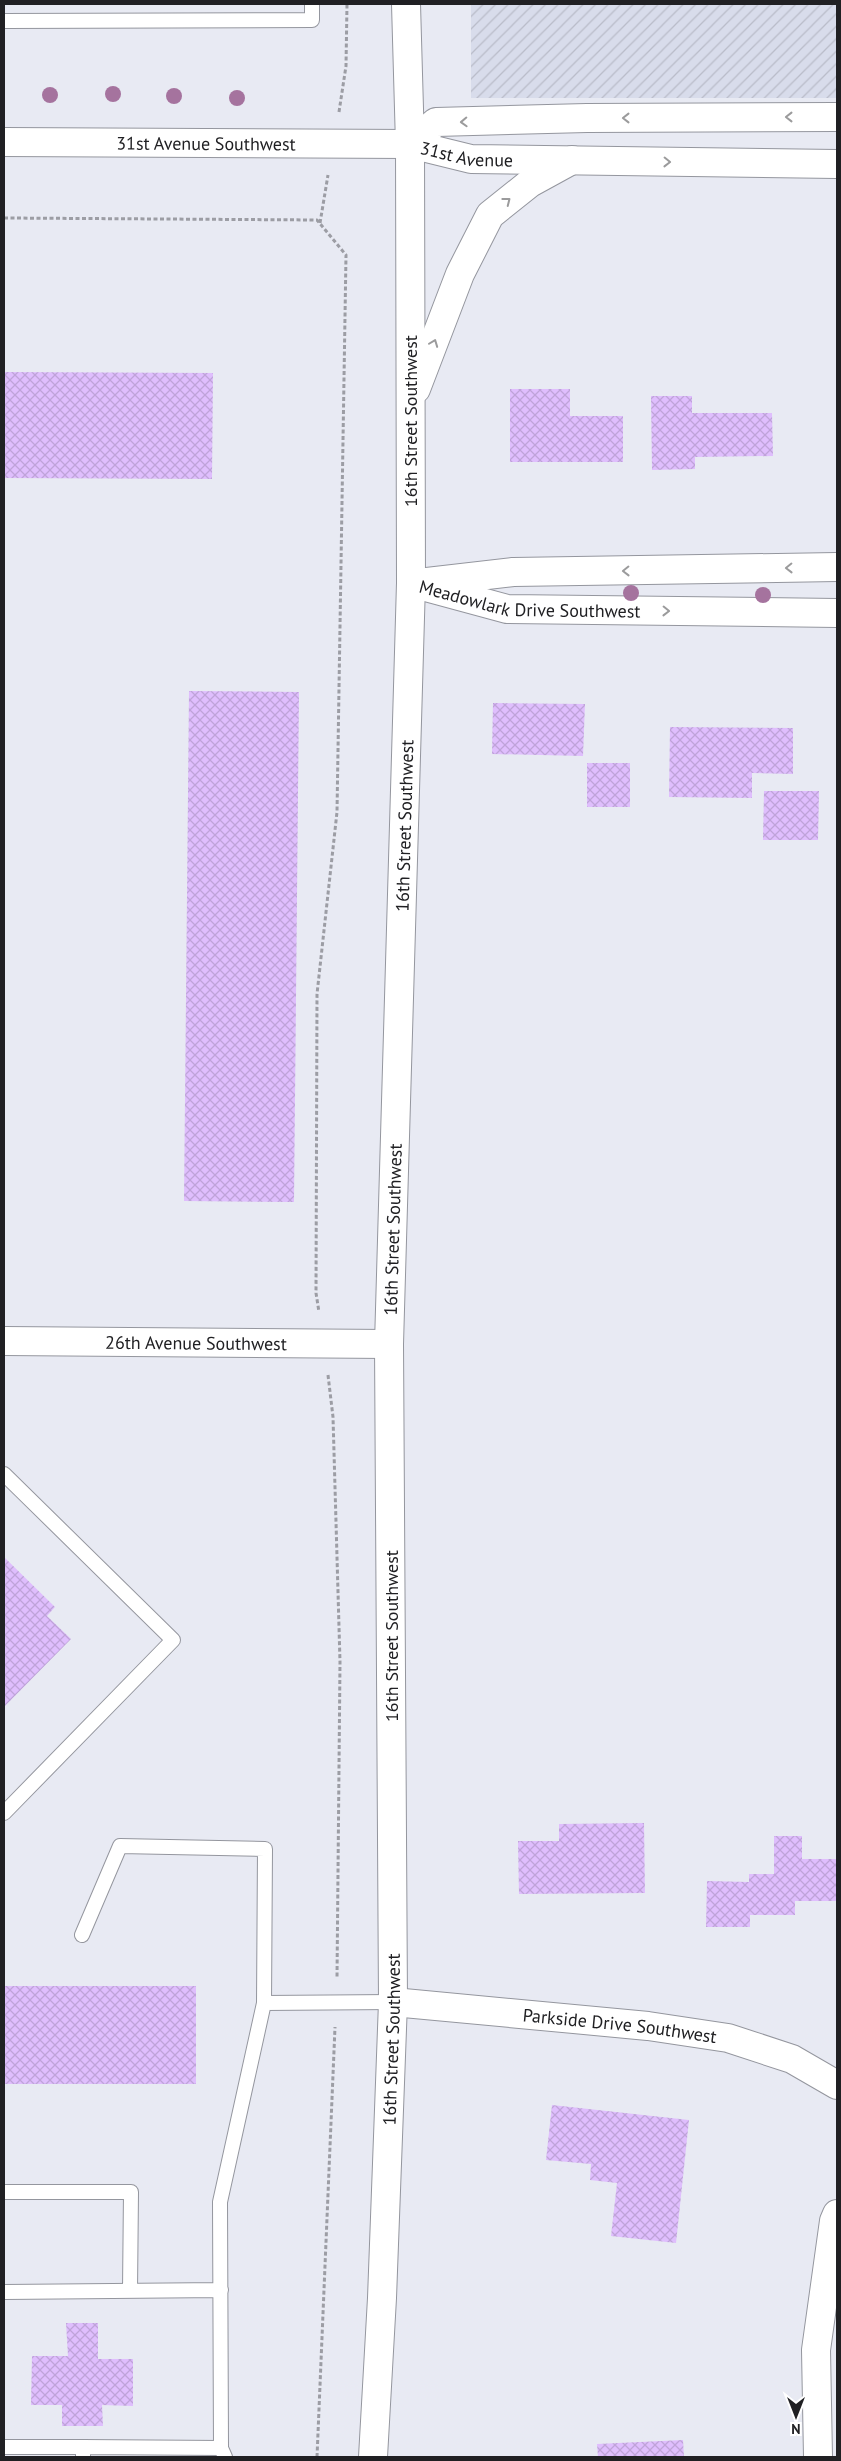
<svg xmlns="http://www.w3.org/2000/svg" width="841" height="2461" viewBox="0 0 841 2461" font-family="'PT Sans',sans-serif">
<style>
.industrial{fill:url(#industrial-furrows)}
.building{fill:url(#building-cross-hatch)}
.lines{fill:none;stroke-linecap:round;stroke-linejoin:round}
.lane-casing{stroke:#94969e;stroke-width:16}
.street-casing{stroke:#94969e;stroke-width:30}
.secondary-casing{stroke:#94969e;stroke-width:30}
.path{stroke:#9c9da4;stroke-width:3;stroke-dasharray:4 2.5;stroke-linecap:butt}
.lane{stroke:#fff;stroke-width:14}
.street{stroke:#fff;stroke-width:28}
.secondary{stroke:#fff;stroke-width:28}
.tree{fill:#a5739e}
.oneway{stroke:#9b9b9c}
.labels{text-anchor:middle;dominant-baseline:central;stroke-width:4.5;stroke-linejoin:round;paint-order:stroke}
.street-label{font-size:18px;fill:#202023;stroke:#fff}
</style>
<defs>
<pattern id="industrial-furrows" width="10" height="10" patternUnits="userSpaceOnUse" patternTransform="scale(1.25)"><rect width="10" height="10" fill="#d8dceb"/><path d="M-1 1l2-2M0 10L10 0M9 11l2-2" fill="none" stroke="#b9bcc9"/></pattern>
<pattern id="building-cross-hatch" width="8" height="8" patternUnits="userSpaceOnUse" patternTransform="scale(1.25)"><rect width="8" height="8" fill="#dfbefd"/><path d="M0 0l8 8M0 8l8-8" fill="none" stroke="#bfa3d9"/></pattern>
</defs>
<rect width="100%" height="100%" fill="#e8eaf3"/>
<!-- industrial -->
<path class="industrial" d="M 471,4 L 837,4 L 837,98 L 471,98 Z"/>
<!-- building -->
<path class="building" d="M 4,372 L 213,373 L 212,479 L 4,478 Z
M 510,389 L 570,389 L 570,416 L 623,416 L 623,462 L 510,462 Z
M 651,396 L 692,396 L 692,413 L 772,413 L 773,456 L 695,457 L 695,469 L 652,470 Z
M 189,691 L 299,692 L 294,1202 L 184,1201 Z
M 493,703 L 585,704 L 583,756 L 492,754 Z
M 670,727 L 793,728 L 793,774 L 752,773 L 752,798 L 669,797 Z
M 587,763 L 630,763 L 630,807 L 587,807 Z
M 764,791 L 819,791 L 818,840 L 763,840 Z
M 4,1557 L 55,1607 L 47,1616 L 71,1639 L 4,1707 Z
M 644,1823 L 645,1893 L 519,1894 L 518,1841 L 559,1841 L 559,1824 Z
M 774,1836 L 802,1836 L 802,1859 L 837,1859 L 837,1901 L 795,1901 L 795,1915 L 750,1915 L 750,1927 L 706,1927 L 707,1881 L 749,1882 L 749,1874 L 774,1874 Z
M 4,1986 L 196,1986 L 196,2084 L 4,2084 Z
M 552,2105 L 689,2120 L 676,2243 L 611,2236 L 617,2183 L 590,2180 L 591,2164 L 546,2160 Z
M 66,2323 L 98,2323 L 98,2359 L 133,2359 L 133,2406 L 102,2405 L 103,2426 L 62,2426 L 62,2405 L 31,2405 L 32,2356 L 68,2356 Z
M 683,2440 L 684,2457 L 598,2457 L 597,2444 Z"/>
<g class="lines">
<!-- lane casing -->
<g class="lane-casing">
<path id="lane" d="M 4,21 L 312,20 L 312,4
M 4,1474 L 173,1640 L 4,1813
M 82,1935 L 120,1846 L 265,1849 L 264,2003 L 220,2202 L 221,2448 L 225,2457
M 264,2003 L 393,2002
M 4,2192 L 131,2192 L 130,2291
M 4,2292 L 221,2290
M 4,2447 L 83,2447
M 83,2457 L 83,2447 L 221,2448"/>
</g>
<!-- street casing -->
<g class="street-casing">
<g id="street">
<path d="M 410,144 L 436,122 L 587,118 L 837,117"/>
<path id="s1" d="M 410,144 L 471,159 L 837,164"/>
<path d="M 427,582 L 513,572 L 837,567"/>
<path id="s2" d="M 411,583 L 507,609 L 837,613"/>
<path id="s3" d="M 4,1341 L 389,1344"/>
<path id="s4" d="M 393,2002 L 648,2026 L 728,2038 L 792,2059 L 837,2085"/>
<path d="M 818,2457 L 816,2350 L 834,2221 L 837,2214"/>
</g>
</g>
<!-- secondary casing -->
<g class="secondary-casing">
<g id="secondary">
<path id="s5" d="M 4,142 L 410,144"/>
<path d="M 416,389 L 460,274 L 490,215 L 530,183 L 572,160"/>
<path id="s6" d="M 373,2457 L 382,2298 L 393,2002 L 389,1344 L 411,583 L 410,144 L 406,4"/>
</g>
</g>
<!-- path -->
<path class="path" d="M 339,112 L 346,66 L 347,4
M 4,218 L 317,220 L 346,255 L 337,812 L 317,994 L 316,1293 L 319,1312
M 320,223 L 328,175
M 328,1375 L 333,1417 L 340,1662 L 337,1978
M 317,2457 L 335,2027"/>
<!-- lane -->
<use href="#lane" class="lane"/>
<!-- street -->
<use href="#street" class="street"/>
<!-- secondary -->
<use href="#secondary" class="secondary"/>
</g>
<!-- trees -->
<g class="tree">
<circle cx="113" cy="94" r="8"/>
<circle cx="50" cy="95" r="8"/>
<circle cx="174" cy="96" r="8"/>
<circle cx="237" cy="98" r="8"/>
<circle cx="631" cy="593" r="8"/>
<circle cx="763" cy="595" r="8"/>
</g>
<!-- one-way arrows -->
<defs><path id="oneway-chevron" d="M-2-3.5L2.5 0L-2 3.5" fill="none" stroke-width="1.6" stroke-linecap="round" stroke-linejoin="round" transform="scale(1.25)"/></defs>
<g class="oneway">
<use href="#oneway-chevron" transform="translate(789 117) rotate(180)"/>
<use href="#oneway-chevron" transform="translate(626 118) rotate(180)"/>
<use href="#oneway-chevron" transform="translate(464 122) rotate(178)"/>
<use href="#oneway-chevron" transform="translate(667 162) rotate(1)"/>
<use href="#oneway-chevron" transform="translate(507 201) rotate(-38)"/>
<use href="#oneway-chevron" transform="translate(434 343) rotate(-69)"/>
<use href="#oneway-chevron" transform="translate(789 568) rotate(179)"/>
<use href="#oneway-chevron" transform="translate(626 571) rotate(179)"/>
<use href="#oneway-chevron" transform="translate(666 611) rotate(1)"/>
</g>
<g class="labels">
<!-- street labels -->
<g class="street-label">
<text stroke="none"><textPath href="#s5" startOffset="202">31st Avenue Southwest</textPath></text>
<text stroke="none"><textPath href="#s1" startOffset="58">31st Avenue</textPath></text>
<text transform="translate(410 421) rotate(-90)">16th Street Southwest</text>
<text stroke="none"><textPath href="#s2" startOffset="121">Meadowlark Drive Southwest</textPath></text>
<text stroke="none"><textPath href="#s6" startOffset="1632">16th Street Southwest</textPath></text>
<text stroke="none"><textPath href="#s6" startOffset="1228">16th Street Southwest</textPath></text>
<text stroke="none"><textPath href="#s3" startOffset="192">26th Avenue Southwest</textPath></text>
<text transform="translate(391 1636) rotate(-90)">16th Street Southwest</text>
<text stroke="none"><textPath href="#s4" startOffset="228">Parkside Drive Southwest</textPath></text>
<text stroke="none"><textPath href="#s6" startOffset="418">16th Street Southwest</textPath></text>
</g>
</g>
<!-- border -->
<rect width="841" height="2461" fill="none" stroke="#202023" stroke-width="10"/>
<!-- north arrow -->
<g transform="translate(796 2416) rotate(180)" stroke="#ffffff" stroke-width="4" paint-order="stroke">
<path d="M0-4L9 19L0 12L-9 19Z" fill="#202023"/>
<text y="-8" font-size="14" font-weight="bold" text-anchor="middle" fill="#202023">N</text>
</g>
</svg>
